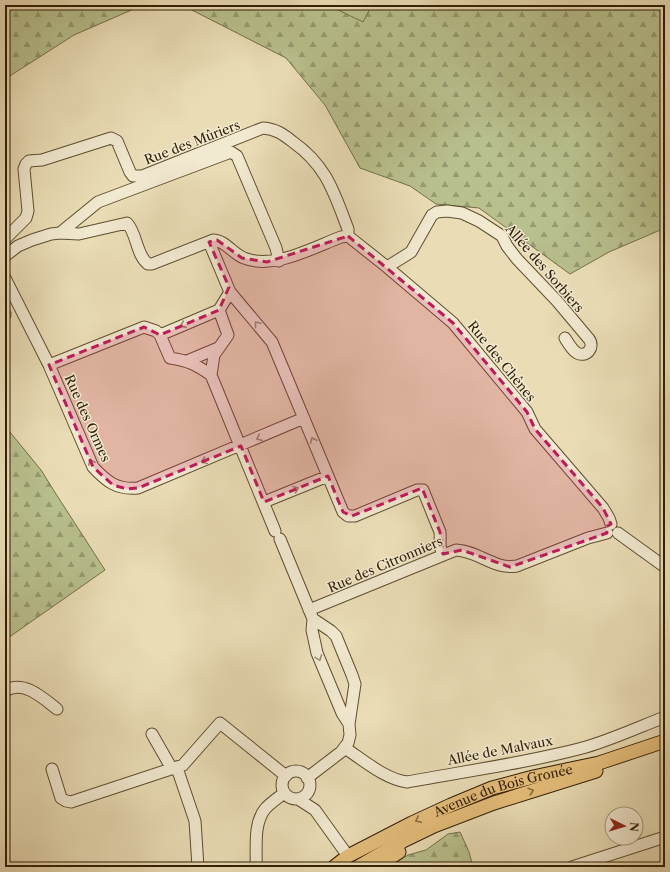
<svg xmlns="http://www.w3.org/2000/svg" width="670" height="872" viewBox="0 0 670 872" font-family="'Libre Caslon Text',serif">
<style>
.forest{fill:url(#forest-firs);stroke:#746f48}
.pitch{fill:#b8c08d;stroke:#746f48}
.lines{fill:none;stroke-linecap:round;stroke-linejoin:round}
.minor-casing{stroke:#5f4e30;stroke-width:13}
.major-casing{stroke:#311e04;stroke-width:15}
.minor{stroke:#f1e9d0;stroke-width:11}
.major{stroke:#e5be7b;stroke-width:13}
.oneway{stroke:#9b8e74}
.oneway2{stroke:#8b6e40}
.marked{fill:#c2185b;fill-opacity:0.2;stroke:#c2185b;stroke-width:3;stroke-dasharray:8 5;stroke-linejoin:round}
.labels{text-anchor:middle;dominant-baseline:central;stroke-width:3;stroke-linejoin:round;paint-order:stroke}
.street-label{font-size:13px;fill:#311e04;stroke:#f1e9d0}
</style>
<defs>
<pattern id="forest-firs" width="22" height="20" patternUnits="userSpaceOnUse"><rect width="22" height="20" fill="#b8c08d"/><path d="M5 1l3.5 6h-7zM16 11l3.5 6h-7z" fill="#969b71"/></pattern>
</defs>
<rect width="100%" height="100%" fill="#eaddb6"/>
<filter id="stains"><feTurbulence type="fractalNoise" baseFrequency=".005" numOctaves="4"/><feColorMatrix values="0 0 0 0 .2 0 0 0 0 .09 0 0 0 0 .02 0 0 0 .5 -.17"/></filter>
<radialGradient id="worn" r=".72"><stop offset=".6" stop-color="#630" stop-opacity="0"/><stop offset="1" stop-color="#630" stop-opacity=".3"/></radialGradient>
<!-- forest -->
<path class="forest" d="M 5,5 L 143,5 L 74,35 L 5,79 Z
M 182,5 L 665,5 L 665,228 L 609,252 L 570,274 L 479,208 L 436,204 L 410,186 L 360,168 L 325,105 L 286,58 Z
M 5,426 L 41,470 L 56,494 L 105,570 L 5,640 Z
M 460,832 L 469,852 L 473,867 L 398,867 L 395,863 L 408,855 L 426,850 L 448,834 Z"/>
<!-- pitch -->
<path class="pitch" d="M 328,5 L 372,5 L 363,22 Z"/>
<g class="lines">
<!-- minor casing -->
<g class="minor-casing">
<path id="minor" d="M 60,233 L 79,234 L 127,223 C 137,233 136,255 148,264 L 152,264 L 213,240 C 225,240 233,254 244,258 C 273,270 312,248 341,237 L 348,236
M 348,236 L 387,267 L 453,323 L 527,412 L 535,429 L 603,508 L 609,518 L 611,524
M 5,239 L 26,218 L 28,211 L 24,169 L 26,164 L 29,161 L 42,160 L 111,138 L 117,141 L 130,172 L 133,176 L 142,176 L 263,128 C 276,129 283,134 293,142 C 327,166 334,193 348,229 L 348,236
M 209,242 L 230,292 L 272,342 L 343,512 L 348,516 L 355,516 L 417,490 L 423,490 L 440,532 C 441,540 438,547 443,554
M 5,256 L 18,246 L 32,240 L 51,234 L 60,233 L 98,202 L 231,152 L 237,156 L 276,248 L 279,261
M 387,267 L 411,252 L 432,215 L 437,212 L 447,211 L 462,213 L 479,221 L 502,236 L 507,246 L 517,259 L 557,301 L 589,339 C 595,347 587,358 577,353 C 572,350 568,343 565,338
M 5,278 L 49,365 L 93,467 C 107,482 117,490 138,488 L 304,418
M 5,314 L 5,315
M 187,361 L 218,348
M 49,365 L 144,327 L 156,331 L 160,335
M 211,375 L 275,531
M 211,375 C 195,364 189,361 170,358 L 160,335 L 219,310 L 230,292
M 211,375 L 214,355 L 228,335 L 219,310
M 264,502 L 328,476
M 618,533 L 665,567
M 280,539 L 313,619 L 312,630 L 317,653 L 342,713 L 349,724 L 350,735 L 348,743 L 341,752 L 307,778
M 309,610 L 456,550 C 479,551 494,570 517,566 L 588,538 L 607,533
M 313,619 L 331,631 L 336,636 L 352,675 L 355,684 L 349,724
M 5,691 C 23,679 43,698 57,709
M 152,734 L 172,769
M 345,748 C 363,760 385,779 407,782 C 466,771 527,763 586,747 C 613,739 639,727 665,717
M 177,768 L 195,821 L 198,867
M 52,769 L 61,798 L 66,801 L 71,802 L 183,765 L 220,723 L 286,776
M282 785a14 14 0 1 1 28 0a14 14 0 1 1-28 0Z
M 298,799 L 315,810 L 348,856
M 256,867 C 257,849 253,824 265,809 C 270,803 278,798 284,793
M 572,867 L 665,837"/>
</g>
<!-- major casing -->
<g class="major-casing">
<g id="major">
<path id="s1" d="M 334,867 L 348,856 L 412,823 L 451,805 L 492,788 L 533,777 L 599,763 L 665,741"/>
<path d="M 358,867 L 403,841 L 434,826 L 494,803 L 596,771"/>
<path d="M 381,867 L 388,859 L 399,852"/>
</g>
</g>
<!-- minor -->
<use href="#minor" class="minor"/>
<!-- major -->
<use href="#major" class="major"/>
</g>
<!-- one-way arrows -->
<defs><path id="oneway-chevron" d="M-2-3.5L2.5 0L-2 3.5" fill="none" stroke-width="1.6" stroke-linecap="round" stroke-linejoin="round"/></defs>
<g class="oneway">
<use href="#oneway-chevron" transform="translate(257 324) rotate(-130)"/>
<use href="#oneway-chevron" transform="translate(183 325) rotate(156)"/>
<use href="#oneway-chevron" transform="translate(259 438) rotate(156)"/>
<use href="#oneway-chevron" transform="translate(313 440) rotate(-113)"/>
<use href="#oneway-chevron" transform="translate(204 461) rotate(158)"/>
<use href="#oneway-chevron" transform="translate(91 462) rotate(-115)"/>
<use href="#oneway-chevron" transform="translate(296 489) rotate(-22)"/>
<use href="#oneway-chevron" transform="translate(319 658) rotate(69)"/>
</g>
<g class="oneway2">
<use href="#oneway-chevron" transform="translate(531 791) rotate(-17)"/>
<use href="#oneway-chevron" transform="translate(418 820) rotate(155)"/>
</g>
<!-- marked area -->
<path class="marked" d="M 348,236 L 453,323 L 527,412 L 535,429 L 603,508 L 611,524 L 606,527 L 607,533 L 510,567 L 462,550 L 443,554 L 440,532 L 422,488 L 352,516 L 343,512 L 328,476 L 264,502 L 241,446 L 138,488 L 127,489 L 113,485 L 93,467 L 49,365 L 144,327 L 160,335 L 219,310 L 229,287 L 209,242 L 217,240 L 242,258 L 267,262 Z"/>
<g class="labels">
<!-- street labels -->
<g class="street-label">
<text transform="translate(192 142) rotate(-21)">Rue des Mûriers</text>
<text transform="translate(545 268) rotate(49)">Allée des Sorbiers</text>
<text transform="translate(502 361) rotate(51)">Rue des Chênes</text>
<text transform="translate(88 418) rotate(66)">Rue des Ormes</text>
<text transform="translate(385 564) rotate(-23)">Rue des Citronniers</text>
<text transform="translate(500 750) rotate(-11)">Allée de Malvaux</text>
<text stroke="none"><textPath href="#s1" startOffset="187">Avenue du Bois Gronée</textPath></text>
</g>
</g>
<!-- margin -->
<rect width="670" height="872" fill="none" stroke="#eaddb6" stroke-width="20"/>
<rect x="6" y="6" width="658" height="860" fill="none" stroke="#311e04" stroke-width="2"/>
<rect x="10" y="10" width="650" height="852" fill="none" stroke="#311e04"/>
<!-- north arrow -->
<g transform="translate(624 826) rotate(95)"><circle r="19" fill="#f1e9d0" stroke="#a4987e"/>
<path d="M0-3L7 15L0 10L-7 15Z" fill="#8f2418"/>
<text y="-6" font-size="11" font-weight="bold" text-anchor="middle" fill="#311e04">N</text>
</g>
<rect width="100%" height="100%" filter="url(#stains)"/>
<rect width="100%" height="100%" fill="url(#worn)"/>
</svg>
